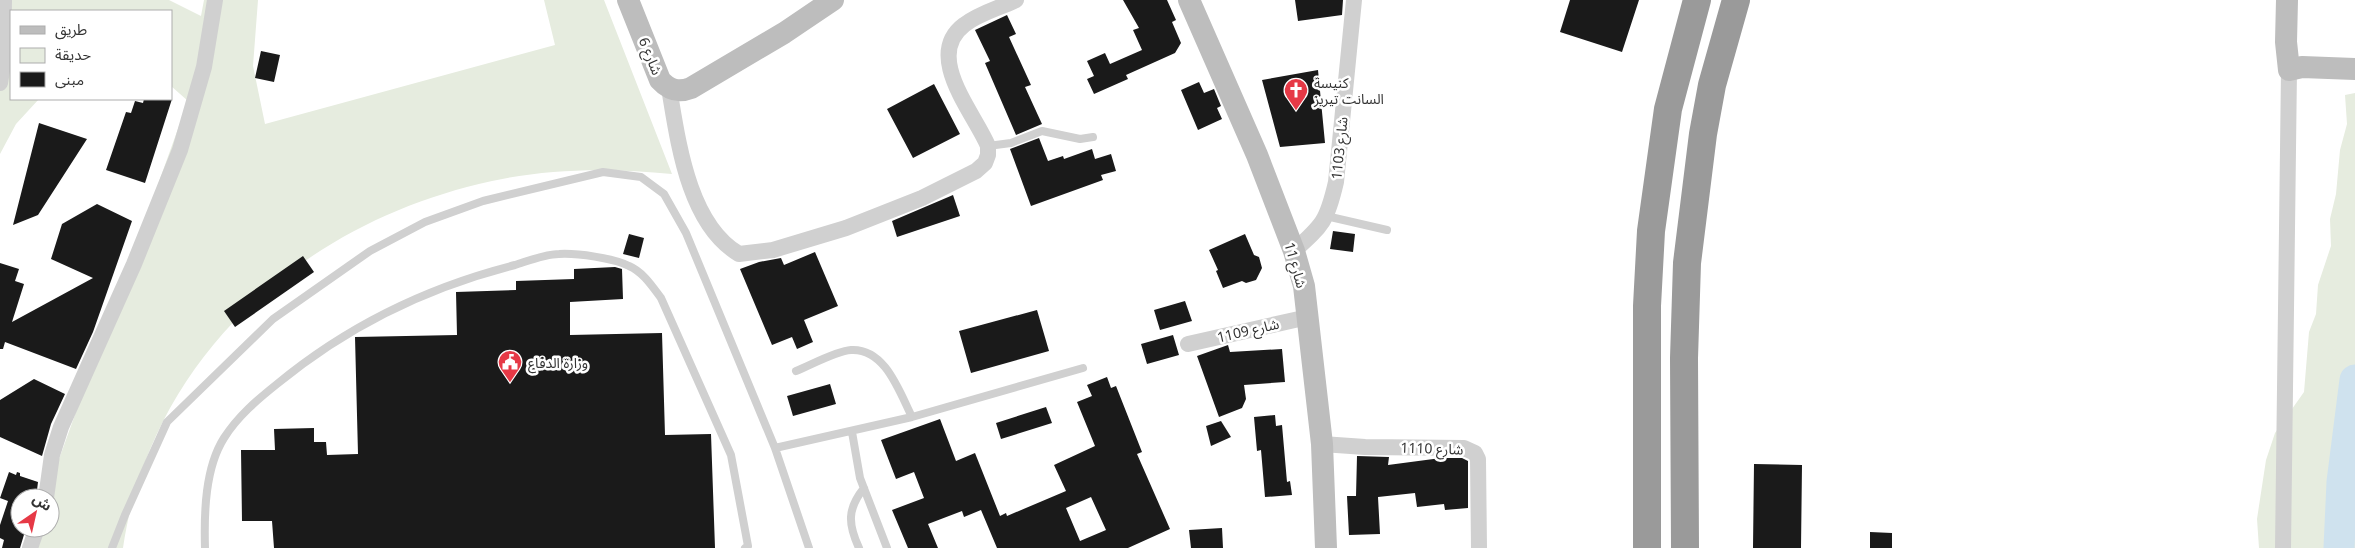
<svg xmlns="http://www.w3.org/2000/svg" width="2355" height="548" viewBox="0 0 2355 548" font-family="'Noto Sans','Noto Sans Arabic',sans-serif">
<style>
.green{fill:#e6ecdf}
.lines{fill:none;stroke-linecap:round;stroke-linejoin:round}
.river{stroke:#cfe2ee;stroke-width:31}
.building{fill:#1a1a1a;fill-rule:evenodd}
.lane{stroke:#d0d0d0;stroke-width:8}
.street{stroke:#d0d0d0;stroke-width:16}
.secondary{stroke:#bdbdbd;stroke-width:22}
.highway{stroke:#9a9a9a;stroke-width:28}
.labels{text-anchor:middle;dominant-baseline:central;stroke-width:5;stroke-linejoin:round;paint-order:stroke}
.street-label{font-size:14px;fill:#333;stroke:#fff}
.poi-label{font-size:14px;fill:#333;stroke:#fff;text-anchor:start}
</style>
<rect width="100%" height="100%" fill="#fff"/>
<!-- green -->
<path class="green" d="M 0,0 L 169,0 L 201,16 L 204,0 L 258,0 L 253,66 L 265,124 L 555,45 L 544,0 L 604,0 L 672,174 C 612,168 551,168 492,181 C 306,221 151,355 123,548 L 26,548 L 34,528 L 50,528 L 50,498 L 45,498 L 188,101 L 171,86 L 171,11 L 11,11 L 11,99 L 39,99 L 16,124 L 0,154 Z
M 2355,93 L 2355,548 L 2259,548 L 2257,519 L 2266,460 L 2275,433 L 2304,392 L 2309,332 L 2316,314 L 2318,285 L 2331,246 L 2330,219 L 2336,194 L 2340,150 L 2347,124 L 2345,95 Z"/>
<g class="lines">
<!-- river -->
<path class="river" d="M 2339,548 L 2342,482 L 2355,380"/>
</g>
<!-- building -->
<path class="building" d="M 1123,0 L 1167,0 L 1176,20 L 1172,22 L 1181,43 L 1175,53 L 1126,75 L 1128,79 L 1094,94 L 1087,79 L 1094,76 L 1087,61 L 1105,53 L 1110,64 L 1142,50 L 1133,30 L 1139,28 Z
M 1295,0 L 1343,0 L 1342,15 L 1298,21 Z
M 1570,0 L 1639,0 L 1622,52 L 1560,32 Z
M 1007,15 L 1016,34 L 1009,37 L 1031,85 L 1025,87 L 1042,124 L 1016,135 L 985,63 L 990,61 L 975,30 Z
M 261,51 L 280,55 L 274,82 L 255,78 Z
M 1318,70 L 1325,143 L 1280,147 L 1262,80 Z
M 1199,82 L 1204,93 L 1214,89 L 1221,106 L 1217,108 L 1222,119 L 1198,130 L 1181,90 Z
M 934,84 L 960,134 L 913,158 L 887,109 Z
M 144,99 L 172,99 L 145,183 L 106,170 L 126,112 L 131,113 L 135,101 L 143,103 Z
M 39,123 L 87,139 L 38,215 L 13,225 Z
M 1039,138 L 1048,161 L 1063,156 L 1064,159 L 1092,149 L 1095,159 L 1111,154 L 1116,171 L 1101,175 L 1103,180 L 1031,206 L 1010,149 Z
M 953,195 L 960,216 L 897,237 L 892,221 Z
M 97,204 L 132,221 L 93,332 L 76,369 L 5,342 L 3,349 L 0,349 L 0,263 L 19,269 L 15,281 L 24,284 L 12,322 L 93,278 L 51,259 L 62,224 Z
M 1333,231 L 1355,234 L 1353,252 L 1330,249 Z
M 629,234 L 644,238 L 639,258 L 623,254 Z
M 1245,234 L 1254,255 L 1259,257 L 1262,268 L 1256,280 L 1246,283 L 1242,281 L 1223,288 L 1216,271 L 1218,270 L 1209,250 Z
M 815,252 L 838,306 L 804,320 L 813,342 L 797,349 L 792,337 L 772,345 L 740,269 L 759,262 L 781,258 L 784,265 Z
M 303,256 L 314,272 L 235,327 L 224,311 Z
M 615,267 L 622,269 L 623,299 L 570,302 L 570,335 L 662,333 L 665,435 L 711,434 L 715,548 L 274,548 L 272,521 L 242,521 L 241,450 L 275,450 L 274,429 L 314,428 L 314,442 L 326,442 L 327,455 L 358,454 L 355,337 L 457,335 L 456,292 L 516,290 L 516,281 L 574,279 L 574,269 Z
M 1185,301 L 1192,321 L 1160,330 L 1154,310 Z
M 1037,310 L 1049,351 L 971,373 L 959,331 Z
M 1173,335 L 1179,355 L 1147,364 L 1141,344 Z
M 1228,345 L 1230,352 L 1282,349 L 1285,382 L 1244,385 L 1246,399 L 1242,408 L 1219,417 L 1197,356 Z
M 1107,377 L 1111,388 L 1116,386 L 1142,452 L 1137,454 L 1170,529 L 1128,548 L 997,548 L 981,510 L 964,517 L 962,511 L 928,524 L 938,548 L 908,548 L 892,510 L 924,498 L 914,472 L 896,479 L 881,440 L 940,419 L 956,461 L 975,453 L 1000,516 L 1006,513 L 1007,516 L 1066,491 L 1054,465 L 1095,446 L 1077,402 L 1092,396 L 1087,385 ZM 1091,497 L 1106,530 L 1080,541 L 1066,508 Z
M 34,379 L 65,394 L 51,424 L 42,456 L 0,437 L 0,400 Z
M 830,384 L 836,404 L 793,416 L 787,396 Z
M 1046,407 L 1052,423 L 1001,439 L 996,423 Z
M 1275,415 L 1276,426 L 1282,425 L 1287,482 L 1290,481 L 1292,495 L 1265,497 L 1261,450 L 1257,451 L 1254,417 Z
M 1221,421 L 1231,437 L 1211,446 L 1206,426 Z
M 1357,456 L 1389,457 L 1388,465 L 1441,458 L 1462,458 L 1468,461 L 1468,508 L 1445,510 L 1444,504 L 1417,507 L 1415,493 L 1378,497 L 1380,534 L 1349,535 L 1347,496 L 1356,496 Z
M 1754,464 L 1802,465 L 1801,548 L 1753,548 Z
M 9,472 L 16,475 L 17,472 L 20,473 L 20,476 L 38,482 L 36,498 L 20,498 L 20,528 L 26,528 L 20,548 L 2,548 L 4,540 L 0,538 L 0,525 L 8,501 L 0,498 Z
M 1222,528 L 1223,548 L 1191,548 L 1189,530 Z
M 1870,532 L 1892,533 L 1892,548 L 1870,548 Z"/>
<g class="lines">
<!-- lane -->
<path class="lane" d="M 988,146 L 1011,143 L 1042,131 L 1080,139 L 1093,137
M 1326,216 L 1387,230
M 796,371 C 811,365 836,351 851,350 C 885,348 899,391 912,417
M 852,432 L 860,478 L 887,548
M 775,448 L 912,417 L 1083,368
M 112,548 L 125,515 L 167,422 L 273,319 L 370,251 L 425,222 L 483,201 L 603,172 L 641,177 L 664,194 L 686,233 L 775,448 L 809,548
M 205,548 C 204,513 205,468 224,438 C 238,416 257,400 277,384 C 346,327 428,287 515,265 C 528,261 545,254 559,254 C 577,253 613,258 629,266 C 643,272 652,286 661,298 L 731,455 L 748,546 L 745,548
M 859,548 C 848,524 847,509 864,488"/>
<!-- street -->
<path class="street" d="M 0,83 L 3,65 L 4,0
M 669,88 C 678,141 688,224 739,254 L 773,250 L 846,228 L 922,198 L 976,171 L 985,163 L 988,155 L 988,146 C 975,114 923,56 964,25 C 979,13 1000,8 1016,0
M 1294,251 C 1323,225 1327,221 1336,182 L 1354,0
M 1188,344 L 1308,317
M 1322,444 L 1365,447 L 1464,448 L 1475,453 L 1478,459 L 1479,548
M 46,498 L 52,455 L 61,427 L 134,264 L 180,150 L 204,67 L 215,0
M 30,548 L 37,528
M 2283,548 L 2289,70"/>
<!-- secondary -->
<path class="secondary" d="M 628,0 L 660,80 C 669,90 678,93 691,88 L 784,33 L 833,0
M 1189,0 L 1257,155 L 1294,251 L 1304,286 L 1322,444 L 1326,548
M 2287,0 L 2286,42 L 2289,70 L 2302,67 L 2355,69"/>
<!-- highway -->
<path class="highway" d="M 1647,548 L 1647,306 L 1651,231 L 1668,109 L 1697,0
M 1685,548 L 1684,358 L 1687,263 L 1703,134 L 1712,85 L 1736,0"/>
</g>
<!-- icons -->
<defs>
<g id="church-pin" transform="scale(1.25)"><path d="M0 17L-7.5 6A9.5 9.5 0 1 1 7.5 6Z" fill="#e63946" stroke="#fff"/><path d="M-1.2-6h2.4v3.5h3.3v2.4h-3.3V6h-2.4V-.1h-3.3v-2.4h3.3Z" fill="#fff"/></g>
<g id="civic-pin" transform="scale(1.25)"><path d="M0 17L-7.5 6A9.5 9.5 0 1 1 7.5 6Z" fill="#e63946" stroke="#fff"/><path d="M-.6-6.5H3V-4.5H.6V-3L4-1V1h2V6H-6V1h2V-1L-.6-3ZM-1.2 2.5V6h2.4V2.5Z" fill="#fff"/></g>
</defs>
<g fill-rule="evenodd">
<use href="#church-pin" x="1296" y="90"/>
<use href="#civic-pin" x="510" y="362"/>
</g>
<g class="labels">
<!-- street labels -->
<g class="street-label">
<text transform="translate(651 56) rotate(68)">شارع 6</text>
<text transform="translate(1339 148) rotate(-84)">شارع 1103</text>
<text transform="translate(1296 265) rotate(74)">شارع 11</text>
<text transform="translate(1248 330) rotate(-13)">شارع 1109</text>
<text transform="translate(1432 448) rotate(2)">شارع 1110</text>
</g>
<!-- poi labels -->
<g class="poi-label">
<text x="1314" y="82">كنيسة<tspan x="1314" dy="16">السانت تيريز</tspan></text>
<text x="528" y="362">وزارة الدفاع</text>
</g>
</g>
<!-- legend -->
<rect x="10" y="10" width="162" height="90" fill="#ffffff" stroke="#adadad"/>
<rect x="20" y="26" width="25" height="8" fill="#bdbdbd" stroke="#adadad"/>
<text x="55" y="35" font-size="15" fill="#333333">طريق</text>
<rect x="20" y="48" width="25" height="15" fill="#e6ecdf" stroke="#adadad"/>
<text x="55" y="60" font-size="15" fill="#333333">حديقة</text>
<rect x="20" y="72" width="25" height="15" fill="#1a1a1a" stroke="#adadad"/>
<text x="55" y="85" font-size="15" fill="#333333">مبنى</text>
<!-- north arrow -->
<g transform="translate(35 513) rotate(34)"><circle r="24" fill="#ffffff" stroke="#adadad"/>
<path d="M0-4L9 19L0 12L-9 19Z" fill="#e63946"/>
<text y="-8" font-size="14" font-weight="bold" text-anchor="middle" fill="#333333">ش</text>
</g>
</svg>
